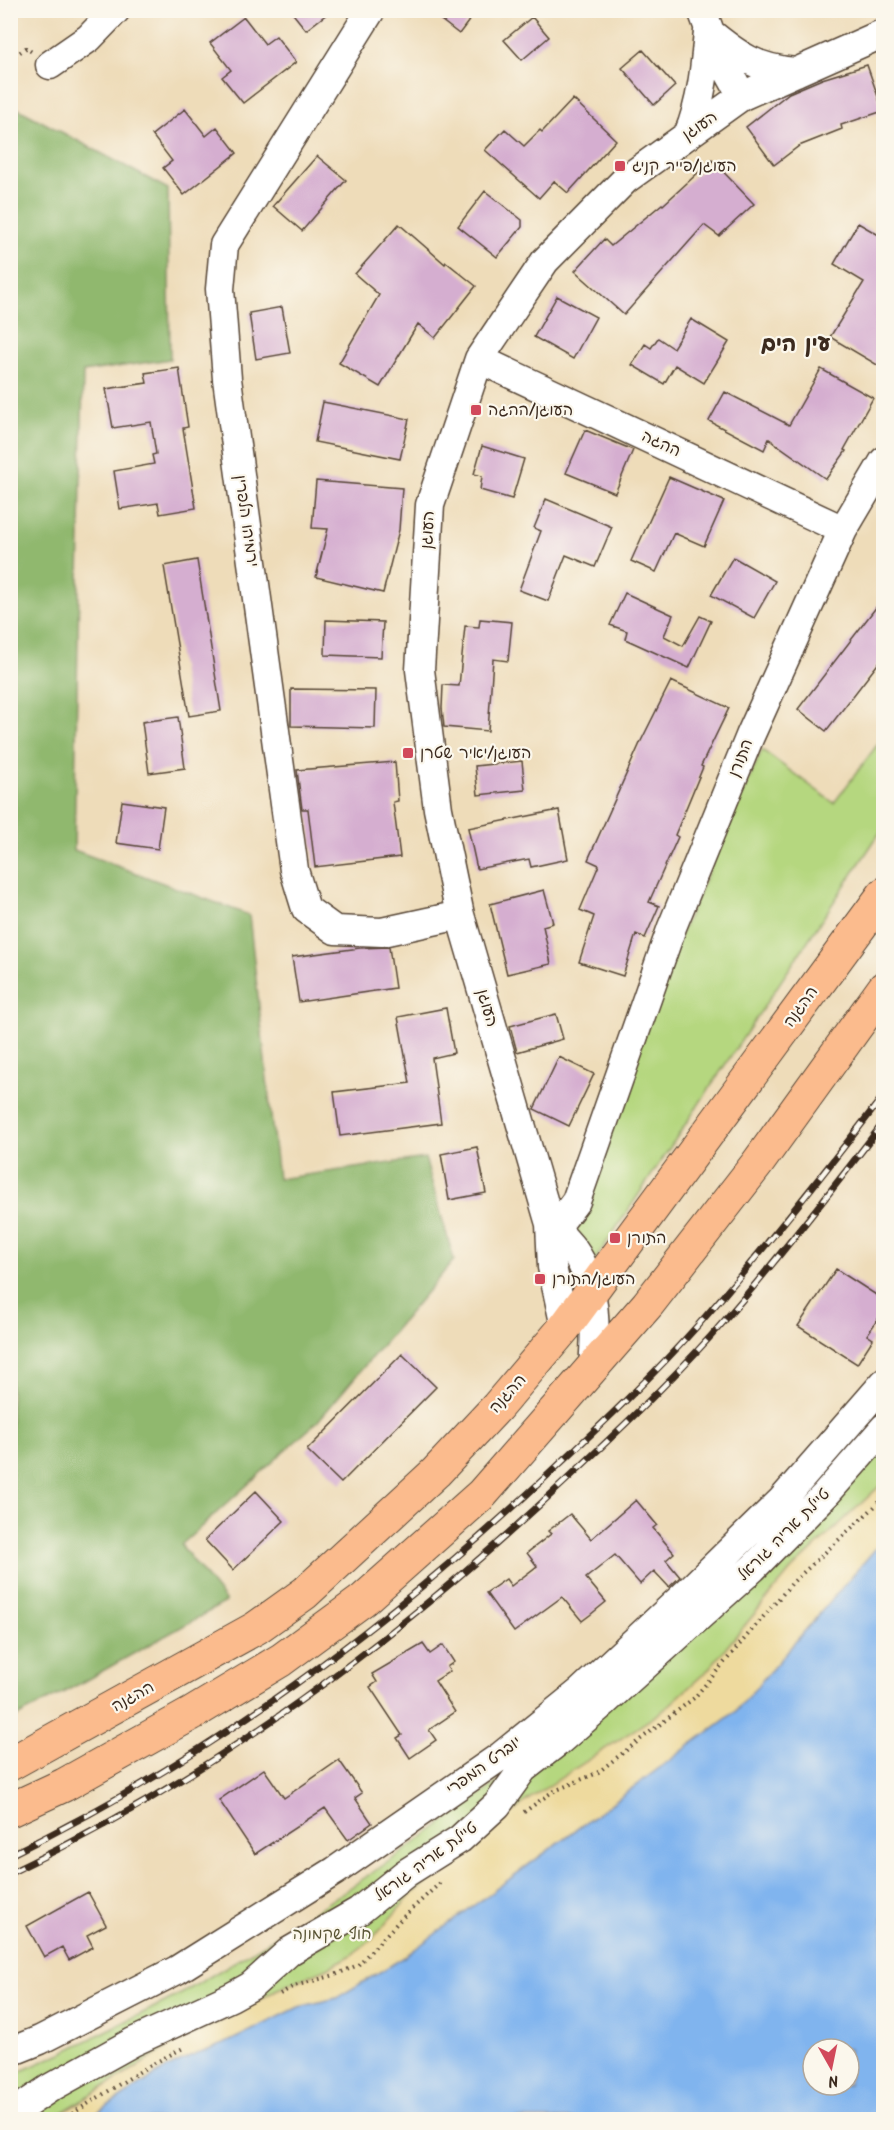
<svg xmlns="http://www.w3.org/2000/svg" width="894" height="2130" viewBox="0 0 894 2130" font-family="Kalam,'Playpen Sans Hebrew',sans-serif">
<style>
.green{fill:#b5d77f;stroke:#78804e;stroke-width:1.5}
.forest{fill:#90b86e;stroke:#667146;stroke-width:1.5}
.sand{fill:#eeda9e;stroke:#94825e;stroke-width:1.5}
.water{fill:#80b4ee;stroke:#5e6f86;stroke-width:1.5;fill-rule:evenodd}
.building{fill:#d5aed0}
.lines{fill:none;stroke-linecap:round;stroke-linejoin:round}
.minor-casing{stroke:#564535;stroke-width:31}
.highway-casing{stroke:#564535;stroke-width:35}
.path{stroke:#564535;stroke-width:4;stroke-dasharray:1.5 4.5;stroke-linecap:butt}
.minor{stroke:#fff;stroke-width:28}
.highway{stroke:#fbbb8d;stroke-width:33}
.rail-casing{stroke:#3b2a1e;stroke-width:7}
.rail{stroke:#fbf7ec;stroke-width:4.5;stroke-dasharray:14;stroke-linecap:butt}
.poi-dot{fill:#d1495b;stroke:#fbf7ec;stroke-width:2}
.labels{text-anchor:middle;dominant-baseline:central;stroke-width:4.5;stroke-linejoin:round;paint-order:stroke}
.street-label{font-size:16px;fill:#3b2a1e;stroke:#fbf7ec}
.poi-label{font-size:16px;fill:#3b2a1e;stroke:#fbf7ec;text-anchor:start}
.park-label{font-size:16px;fill:#5a5536;stroke:#fbf7ec}
.district-label{font-size:22px;font-weight:bold;fill:#3b2a1e;stroke:#fbf7ec}
</style>
<rect width="100%" height="100%" fill="#fbf7ec"/>
<filter id="ink" filterUnits="userSpaceOnUse"><feTurbulence type="fractalNoise" baseFrequency=".0167" numOctaves="2"/><feDisplacementMap in="SourceGraphic" scale="12" xChannelSelector="R" yChannelSelector="G"/><feConvolveMatrix kernelMatrix="1 2 1 2 8 2 1 2 1" color-interpolation-filters="sRGB"/></filter>
<filter id="wash" filterUnits="userSpaceOnUse"><feTurbulence type="fractalNoise" baseFrequency=".008" numOctaves="4" result="noise"/><feDisplacementMap in="SourceGraphic" scale="24" xChannelSelector="R" yChannelSelector="G"/><feGaussianBlur stdDeviation="1.35" result="paint"/><feColorMatrix in="noise" values="0 0 0 0 0 0 0 0 0 0 0 0 0 0 0 0 0 1.4 0 .05"/><feComposite in="paint" operator="in"/></filter>
<g filter="url(#wash)">
<rect width="100%" height="100%" fill="#eedcb9"/>
<!-- green -->
<path class="green" d="M 883,737 L 883,828 L 591,1266 L 559,1226 L 679,938 L 762,750 L 834,803 Z
M 883,1416 L 883,1483 L 791,1570 L 707,1671 L 663,1711 L 585,1763 L 442,1874 L 412,1894 L 372,1939 L 350,1956 L 328,1968 L 276,1990 L 240,2012 L 174,2044 L 51,2119 L 11,2119 L 10,2076 L 62,2053 L 181,1994 L 278,1936 L 400,1854 L 506,1776 L 711,1600 Z"/>
<!-- forest -->
<path class="forest" d="M 11,105 L 168,189 L 170,359 L 83,372 L 74,850 L 249,915 L 278,1179 L 425,1158 L 454,1260 L 318,1421 L 181,1545 L 226,1602 L 81,1683 L 11,1720 Z"/>
<!-- sand -->
<path class="sand" d="M 883,1483 L 883,1540 L 735,1712 L 403,1958 L 337,1998 L 299,2007 L 224,2044 L 190,2057 L 162,2071 L 87,2119 L 51,2120 L 174,2044 L 240,2012 L 276,1990 L 328,1968 L 350,1956 L 372,1939 L 412,1894 L 442,1874 L 483,1840 L 526,1801 L 663,1711 L 707,1671 L 791,1570 Z"/>
<!-- water -->
<path class="water" d="M 883,1540 L 883,2119 L 87,2119 L 162,2071 L 190,2057 L 224,2044 L 299,2007 L 337,1998 L 403,1958 L 735,1712 ZM 813,2049 L 849,2049 L 849,2085 L 813,2085 Z"/>
<g id="blocks">
<!-- building -->
<path class="building" d="M 290,10 L 332,10 L 306,30 Z
M 428,10 L 477,10 L 459,34 Z
M 244,17 L 265,44 L 276,36 L 296,62 L 243,103 L 222,77 L 231,70 L 210,43 Z
M 532,17 L 549,37 L 522,60 L 504,40 Z
M 643,50 L 675,86 L 654,105 L 622,68 Z
M 867,65 L 883,111 L 841,125 L 842,129 L 799,146 L 774,165 L 746,127 L 789,93 L 822,79 Z
M 573,99 L 616,140 L 568,193 L 554,181 L 539,198 L 485,150 L 505,129 L 524,146 L 540,130 L 542,132 Z
M 185,109 L 206,136 L 217,127 L 237,153 L 184,195 L 163,168 L 172,161 L 152,135 Z
M 317,156 L 346,180 L 302,231 L 273,206 Z
M 712,160 L 754,204 L 719,236 L 704,225 L 624,315 L 575,271 L 604,239 L 611,246 L 662,204 L 663,205 Z
M 485,191 L 522,220 L 522,227 L 497,257 L 458,226 Z
M 858,223 L 884,238 L 884,369 L 830,337 L 864,282 L 834,264 Z
M 399,224 L 445,264 L 446,262 L 476,286 L 435,338 L 418,324 L 380,387 L 339,363 L 379,295 L 355,274 Z
M 557,296 L 596,317 L 573,359 L 534,337 Z
M 282,307 L 290,353 L 256,359 L 249,313 Z
M 691,319 L 729,342 L 704,383 L 675,365 L 664,384 L 632,365 L 645,344 L 651,348 L 658,338 L 673,348 Z
M 179,368 L 188,427 L 183,428 L 196,508 L 160,514 L 158,503 L 120,509 L 114,471 L 154,464 L 152,455 L 156,454 L 151,422 L 113,428 L 106,389 L 147,383 L 145,373 Z
M 821,369 L 873,398 L 844,450 L 846,451 L 826,479 L 769,439 L 764,450 L 709,421 L 725,392 L 789,425 Z
M 323,402 L 409,419 L 400,459 L 315,442 Z
M 585,430 L 633,450 L 615,493 L 566,473 Z
M 482,446 L 524,459 L 512,499 L 480,490 L 482,476 L 474,474 Z
M 669,477 L 724,501 L 704,546 L 674,533 L 656,572 L 631,561 Z
M 316,481 L 402,488 L 399,530 L 383,593 L 316,577 L 328,529 L 312,528 Z
M 546,499 L 612,527 L 595,567 L 566,555 L 548,601 L 519,590 L 541,531 L 534,528 Z
M 733,557 L 775,581 L 754,618 L 711,595 Z
M 197,560 L 221,711 L 189,716 L 164,566 Z
M 625,593 L 673,615 L 664,636 L 683,646 L 700,616 L 711,621 L 689,668 L 625,639 L 627,631 L 610,625 Z
M 884,597 L 884,656 L 826,731 L 798,709 Z
M 480,619 L 512,622 L 508,661 L 493,659 L 488,731 L 444,727 L 442,708 L 443,685 L 459,686 L 465,626 L 479,627 Z
M 326,620 L 383,622 L 381,657 L 325,655 Z
M 671,681 L 729,708 L 701,766 L 703,767 L 675,835 L 678,837 L 649,902 L 659,906 L 645,938 L 636,934 L 623,976 L 579,962 L 594,916 L 580,910 L 599,865 L 588,860 L 641,741 Z
M 291,689 L 376,690 L 375,728 L 291,726 Z
M 178,717 L 185,768 L 149,773 L 142,722 Z
M 522,761 L 525,790 L 478,795 L 475,766 Z
M 395,762 L 398,801 L 393,802 L 400,857 L 315,867 L 308,809 L 302,809 L 297,770 Z
M 122,801 L 164,807 L 158,849 L 116,843 Z
M 559,810 L 568,859 L 531,867 L 529,859 L 477,869 L 468,828 Z
M 544,890 L 553,923 L 543,926 L 551,964 L 507,974 L 490,904 Z
M 389,947 L 395,988 L 299,1002 L 292,957 L 360,948 Z
M 446,1008 L 454,1053 L 432,1058 L 441,1123 L 340,1136 L 334,1092 L 410,1083 L 398,1017 Z
M 556,1014 L 563,1039 L 517,1052 L 510,1026 Z
M 559,1057 L 594,1074 L 569,1126 L 534,1109 Z
M 477,1147 L 486,1193 L 449,1200 L 441,1154 Z
M 836,1269 L 884,1300 L 884,1310 L 867,1335 L 873,1339 L 857,1364 L 798,1326 Z
M 402,1354 L 436,1387 L 341,1483 L 307,1450 Z
M 256,1491 L 284,1521 L 233,1570 L 205,1540 Z
M 636,1500 L 657,1525 L 653,1528 L 674,1553 L 666,1560 L 680,1577 L 669,1587 L 654,1571 L 640,1584 L 615,1555 L 586,1578 L 606,1602 L 590,1615 L 582,1621 L 562,1597 L 514,1632 L 486,1593 L 506,1579 L 511,1586 L 537,1566 L 527,1553 L 551,1534 L 548,1531 L 570,1514 L 591,1539 Z
M 423,1644 L 430,1654 L 443,1645 L 454,1662 L 447,1667 L 450,1671 L 435,1681 L 455,1712 L 429,1730 L 436,1740 L 410,1758 L 397,1738 L 402,1735 L 370,1687 L 377,1682 L 372,1674 Z
M 339,1760 L 362,1793 L 355,1798 L 372,1823 L 348,1840 L 325,1808 L 255,1854 L 219,1800 L 264,1769 L 284,1798 Z
M 88,1892 L 106,1925 L 87,1935 L 93,1947 L 69,1960 L 62,1947 L 44,1957 L 27,1926 Z"/>
</g>
</g>
<g filter="url(#ink)">
<use href="#blocks" fill-opacity="0" stroke="#564535" stroke-width="1.5"/>
<g class="lines">
<!-- minor casing -->
<g class="minor-casing">
<path id="minor" d="M 371,10 L 224,245 L 220,289 L 227,379 L 294,870 L 306,909 L 335,930 L 382,932 L 460,915
M 702,10 L 717,51 L 742,96
M 708,31 C 738,56 757,69 796,72
M 50,65 L 89,38 L 116,10
M 688,135 C 702,101 705,67 708,31
M 479,359 L 843,530
M 550,1224 L 563,1218 L 576,1201 L 672,927 L 750,736 L 843,530 L 884,461
M 550,1224 C 559,1234 570,1243 577,1255 C 597,1287 596,1332 593,1368
M 565,1327 L 552,1267 L 550,1224 L 460,915 L 438,809 L 420,670 L 430,505 L 479,359 L 545,261 L 625,180 L 742,96 L 884,33
M 10,2052 L 40,2040 L 177,1970 L 335,1871 L 501,1756 L 580,1692 L 694,1586 L 782,1500 L 884,1383
M 10,2115 L 50,2088 L 133,2042 L 231,1997 L 251,1986 L 290,1951 L 359,1911 L 406,1873 L 460,1839 L 497,1805 L 523,1769 L 558,1742 L 600,1706 L 753,1568 L 826,1494 L 884,1428"/>
</g>
<!-- highway casing -->
<g class="highway-casing">
<path id="highway" d="M 10,1764 L 256,1628 L 305,1593 L 436,1472 L 497,1407 L 565,1327 L 884,894
M 10,1810 L 64,1785 L 193,1713 L 281,1660 L 363,1600 L 482,1494 L 648,1304 L 757,1164 L 884,988"/>
</g>
<!-- path -->
<path class="path" d="M 10,59 L 26,48 L 32,52
M 524,1812 L 552,1792 L 597,1773 L 694,1698 L 793,1582 L 884,1498
M 280,1994 L 294,1986 L 335,1975 L 358,1965 L 401,1919 L 440,1883
M 62,2120 L 147,2067 L 185,2047"/>
<!-- minor -->
<use href="#minor" class="minor"/>
<!-- highway -->
<use href="#highway" class="highway"/>
<!-- rail casing -->
<g class="rail-casing">
<path id="rail" d="M 10,1855 C 213,1756 386,1627 550,1473 C 601,1425 653,1376 699,1324 C 764,1250 824,1173 884,1095
M 10,1873 C 216,1775 396,1640 562,1484 C 613,1436 664,1388 711,1336 C 772,1267 828,1195 884,1122"/>
</g>
<!-- rail -->
<use href="#rail" class="rail"/>
</g>
</g>
<!-- markers -->
<g class="poi-dot">
<rect x="614" y="160" width="12" height="12" rx="3"/>
<rect x="470" y="404" width="12" height="12" rx="3"/>
<rect x="402" y="747" width="12" height="12" rx="3"/>
<rect x="609" y="1232" width="12" height="12" rx="3"/>
<rect x="534" y="1273" width="12" height="12" rx="3"/>
</g>
<g class="labels">
<!-- street labels -->
<g class="street-label">
<text transform="translate(700 126) rotate(-35)">העוגן</text>
<text transform="translate(661 444) rotate(25)">ההגה</text>
<text transform="translate(246 521) rotate(82)">ירמיהו הלפרין</text>
<text transform="translate(428 530) rotate(-86)">העוגן</text>
<text transform="translate(741 758) rotate(-68)">התורן</text>
<text transform="translate(801 1007) rotate(-54)">ההגנה</text>
<text transform="translate(487 1008) rotate(74)">העוגן</text>
<text transform="translate(508 1394) rotate(-48)">ההגנה</text>
<text transform="translate(784 1535) rotate(-45)">טיילת אריה גוראל</text>
<text transform="translate(133 1697) rotate(-29)">ההגנה</text>
<text transform="translate(484 1766) rotate(-36)">יוברט המפרי</text>
<text transform="translate(426 1862) rotate(-36)">טיילת אריה גוראל</text>
</g>
<!-- poi labels -->
<g class="poi-label">
<text x="632" y="166">העוגן/פייר קניג</text>
<text x="488" y="410">העוגן/ההגה</text>
<text x="420" y="753">העוגן/יאיר שטרן</text>
<text x="627" y="1238">התורן</text>
<text x="552" y="1279">העוגן/התורן</text>
</g>
<!-- park labels -->
<g class="park-label">
<text x="332" y="1934">חוף שקמונה</text>
</g>
<!-- district labels -->
<g class="district-label">
<text x="796" y="345">עין הים</text>
</g>
</g>
<!-- margin -->
<rect width="894" height="2130" fill="none" stroke="#fbf7ec" stroke-width="36"/>
<!-- north arrow -->
<g transform="translate(831 2067) rotate(171)"><circle r="28" fill="#fbf7ec" stroke="#aea59a" stroke-width="1.5"/>
<path d="M0-4.5L10 22L0 15L-10 22Z" fill="#d1495b"/>
<text y="-9" font-size="16" font-weight="bold" text-anchor="middle" fill="#3b2a1e">N</text>
</g>
</svg>
